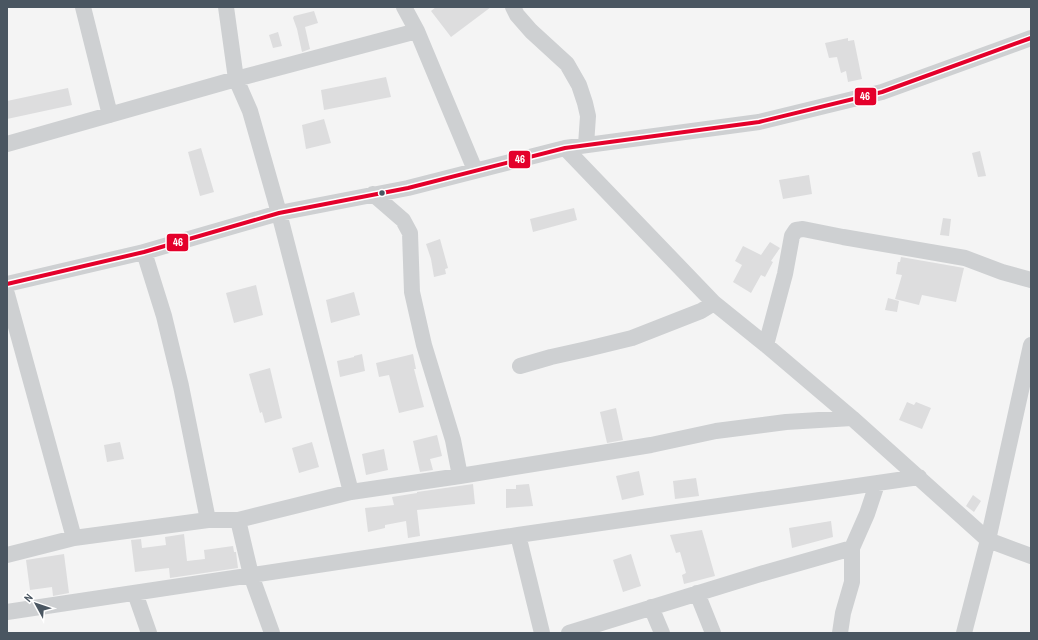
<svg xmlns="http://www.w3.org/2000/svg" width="1038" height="640" viewBox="0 0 1038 640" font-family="'Archivo Narrow',sans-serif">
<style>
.building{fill:#ddddde}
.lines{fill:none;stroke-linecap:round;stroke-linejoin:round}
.minor{stroke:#ced0d2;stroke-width:16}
.bus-1-casing{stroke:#fff;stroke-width:7}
.bus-1{stroke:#e4002b;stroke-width:4}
.bus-dot{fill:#4a5661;stroke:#fff;stroke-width:1.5}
.line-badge{stroke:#fff;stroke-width:1.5}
.badge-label{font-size:11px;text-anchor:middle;font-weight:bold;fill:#fff}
</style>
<rect width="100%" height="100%" fill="#f4f4f4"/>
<!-- building -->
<path class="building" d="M 436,7 L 491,7 L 451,37 L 431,11 Z
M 314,11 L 318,23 L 305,27 L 310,49 L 302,52 L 297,29 L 293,18 L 294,16 Z
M 278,32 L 282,46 L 273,48 L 269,35 Z
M 848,38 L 848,41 L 854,40 L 862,79 L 848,82 L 846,71 L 841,73 L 837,57 L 829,58 L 825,43 Z
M 386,77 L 391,97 L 324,110 L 321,90 Z
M 68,88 L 72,105 L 7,119 L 7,101 Z
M 324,119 L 331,143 L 306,149 L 302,125 Z
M 201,148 L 214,192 L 200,196 L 188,152 Z
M 980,151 L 986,176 L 978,177 L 972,153 Z
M 809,175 L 812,194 L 783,199 L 779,180 Z
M 574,208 L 577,220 L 533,232 L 530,219 Z
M 943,218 L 951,219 L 949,236 L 940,235 Z
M 440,239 L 448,268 L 445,269 L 446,274 L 434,277 L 431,259 L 426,244 Z
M 770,242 L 780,248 L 771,261 L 773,262 L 765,277 L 761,275 L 751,293 L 733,282 L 742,265 L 735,261 L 743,246 L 761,255 Z
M 901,257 L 964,268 L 956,302 L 922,295 L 919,305 L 895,299 L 902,275 L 896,274 L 898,262 L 900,262 Z
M 256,285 L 263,315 L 234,323 L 226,293 Z
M 354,292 L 360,315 L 331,323 L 326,300 Z
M 888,298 L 899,301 L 897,312 L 885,310 Z
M 362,354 L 365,371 L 340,377 L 337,361 L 354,357 L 354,356 Z
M 413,354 L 416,369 L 414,369 L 424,407 L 399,413 L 389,375 L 379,377 L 376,363 Z
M 270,368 L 282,418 L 265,423 L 262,412 L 260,413 L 249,374 Z
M 907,402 L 914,405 L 916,402 L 931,408 L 922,429 L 899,420 Z
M 616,408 L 623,440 L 607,443 L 600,412 Z
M 437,435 L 442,456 L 430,459 L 433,470 L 420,472 L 413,441 Z
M 120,442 L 124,459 L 107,462 L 104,445 Z
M 312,442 L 319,467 L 299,473 L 292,448 Z
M 384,449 L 388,470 L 366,475 L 362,454 Z
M 639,471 L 644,495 L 622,500 L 616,476 Z
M 696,478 L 699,496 L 675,499 L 673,481 Z
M 473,484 L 475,504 L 417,510 L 420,536 L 408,538 L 406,521 L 385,525 L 385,528 L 368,532 L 365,508 L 394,505 L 392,497 L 417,493 L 417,492 Z
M 529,484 L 533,506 L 506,508 L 506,489 L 516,489 L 516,485 Z
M 973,495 L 981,501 L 974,512 L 966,506 Z
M 831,521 L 833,537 L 792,548 L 789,528 Z
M 702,530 L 715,576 L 684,584 L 682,575 L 686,573 L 680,552 L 676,553 L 670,535 Z
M 184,534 L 187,561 L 205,559 L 204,550 L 233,546 L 234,552 L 236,552 L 238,568 L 170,578 L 169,568 L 135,572 L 131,540 L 141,539 L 142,548 L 166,545 L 165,537 Z
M 64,554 L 69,593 L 53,596 L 52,587 L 30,590 L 26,560 Z
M 631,554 L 641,586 L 623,592 L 613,560 Z"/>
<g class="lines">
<!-- minor -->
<path class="minor" d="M 83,7 L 110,115
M 226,7 L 236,79 L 250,111 L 279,213 L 351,492
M 404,7 L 417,31 L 475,170
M 513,7 L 517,15 L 531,31 L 567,64 L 579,85 L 585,103 L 588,116 L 586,145
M 7,144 L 236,79 L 417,31
M 565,148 L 714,303 L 766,345 L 852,418 L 988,540 L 1031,556
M 373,194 L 403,220 L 410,233 L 412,292 L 424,345 L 453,440 L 460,476
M 144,252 L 164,316 L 181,386 L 208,520
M 7,284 L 144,252 L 279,213 L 408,188 L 565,148 L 759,122 L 882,92 L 1031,38
M 7,294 L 74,538
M 766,345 L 785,274 L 792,236 L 796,230 L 803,229 L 843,237 L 965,258 L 1002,272 L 1031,280
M 520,366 L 551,357 L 587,349 L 632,338 L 701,311 L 714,303
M 238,520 L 251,575 L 272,633
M 518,535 L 542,633
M 7,555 L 74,538 L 208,520 L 238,520 L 351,492 L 460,476 L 651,445 L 716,431 L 786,422 L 852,418
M 135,593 L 149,633
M 697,593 L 713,633
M 651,607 L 662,633
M 7,612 L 518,535 L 919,477
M 569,633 L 764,573 L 852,548
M 840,633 L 843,613 L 852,582 L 852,548 L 867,514 L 877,484
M 964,633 L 988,540 L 1031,345"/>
<!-- bus-1 casing -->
<g class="bus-1-casing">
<path id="bus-1" d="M 7,284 L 144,252 L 279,213 L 408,188 L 565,148 L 759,122 L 882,92 L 1031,38"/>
</g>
<!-- bus-1 -->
<use href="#bus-1" class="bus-1"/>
</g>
<!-- markers -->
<circle class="bus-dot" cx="382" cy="193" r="3.5"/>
<g class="line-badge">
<rect x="854" y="87" width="23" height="19" rx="4" fill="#e4002b"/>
<rect x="508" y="150" width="23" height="19" rx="4" fill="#e4002b"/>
<rect x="166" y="233" width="23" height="19" rx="4" fill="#e4002b"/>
</g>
<g class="badge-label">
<text x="865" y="100">46</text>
<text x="520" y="163">46</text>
<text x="178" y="246">46</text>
</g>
<!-- border -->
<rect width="1038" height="640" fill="none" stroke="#4a5661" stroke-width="16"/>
<!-- north arrow -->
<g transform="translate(36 604) rotate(310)" stroke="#ffffff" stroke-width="3" paint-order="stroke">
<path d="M0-3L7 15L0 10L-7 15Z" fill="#4a5661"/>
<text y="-6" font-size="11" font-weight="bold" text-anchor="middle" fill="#4a5661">N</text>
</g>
</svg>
